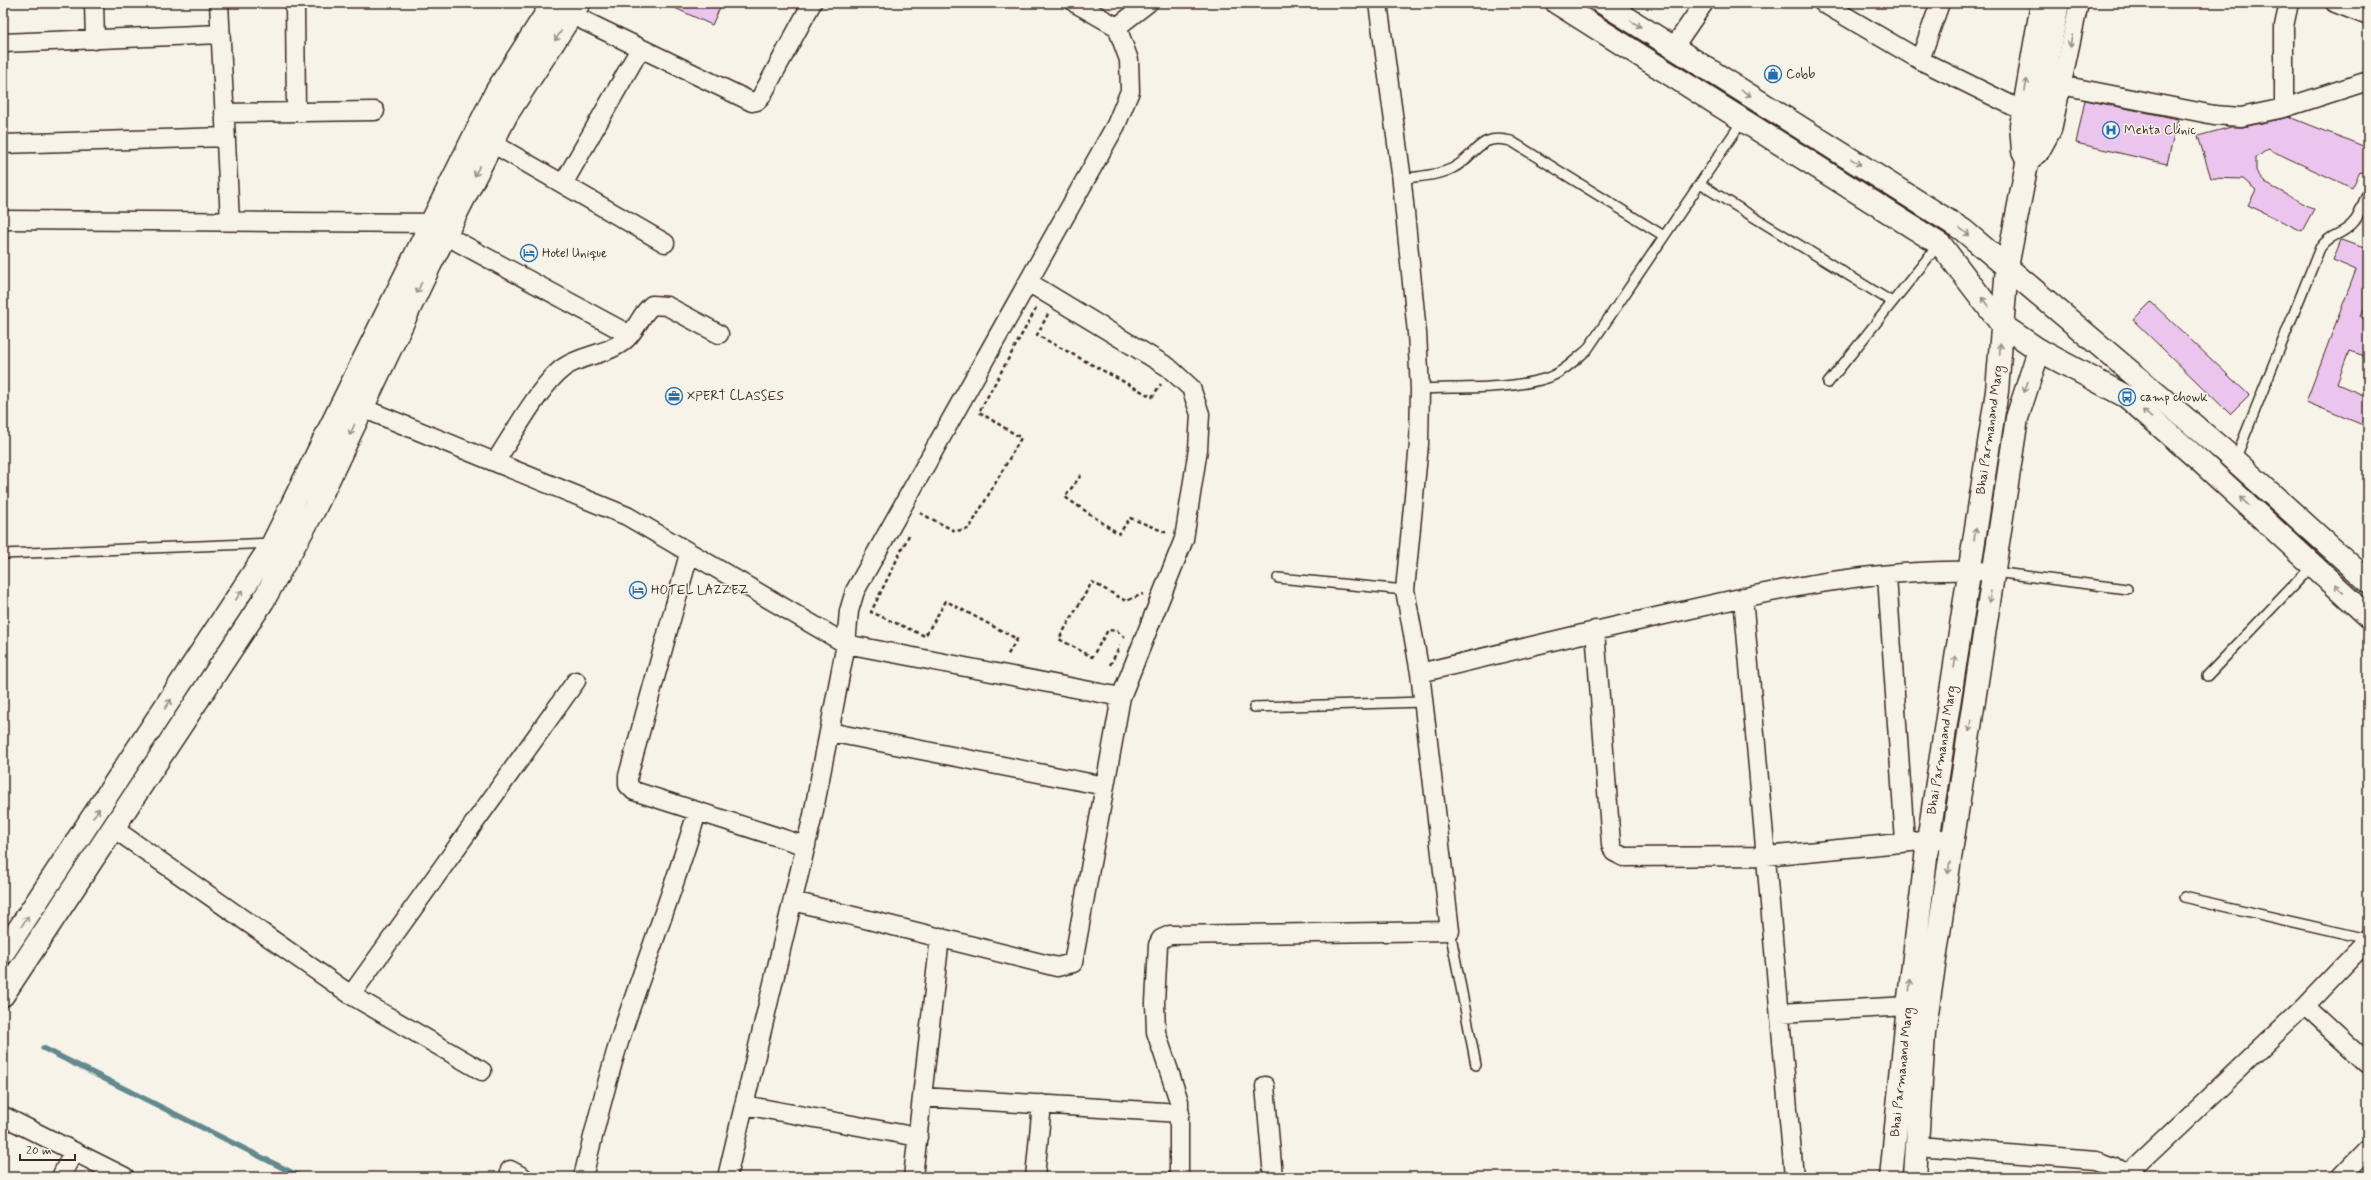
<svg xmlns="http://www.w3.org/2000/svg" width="2371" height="1180" viewBox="0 0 2371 1180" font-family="Mynerve,sans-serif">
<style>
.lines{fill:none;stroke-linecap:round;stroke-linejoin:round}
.stream{stroke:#62898f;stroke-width:5.5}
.building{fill:#ecc5ef;stroke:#3b2a1e}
.lane-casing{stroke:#3b2a1e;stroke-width:12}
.street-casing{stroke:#3b2a1e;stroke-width:21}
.secondary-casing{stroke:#3b2a1e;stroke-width:25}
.primary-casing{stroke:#3b2a1e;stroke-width:25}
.path{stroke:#3b2a1e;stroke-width:2.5;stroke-dasharray:4 3;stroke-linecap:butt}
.lane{stroke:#f7f3e8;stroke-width:9}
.street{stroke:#f7f3e8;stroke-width:18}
.secondary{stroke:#f7f3e8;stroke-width:22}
.primary{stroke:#f7f3e8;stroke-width:22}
.oneway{stroke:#998e83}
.labels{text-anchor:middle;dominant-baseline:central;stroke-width:3;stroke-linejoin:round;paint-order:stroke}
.poi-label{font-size:13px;fill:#3b2a1e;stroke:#f7f3e8;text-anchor:start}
.street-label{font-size:13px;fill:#3b2a1e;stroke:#f7f3e8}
</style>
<rect width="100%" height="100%" fill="#f7f3e8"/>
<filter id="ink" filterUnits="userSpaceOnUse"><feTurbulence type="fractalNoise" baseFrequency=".025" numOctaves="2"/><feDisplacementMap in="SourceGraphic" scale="8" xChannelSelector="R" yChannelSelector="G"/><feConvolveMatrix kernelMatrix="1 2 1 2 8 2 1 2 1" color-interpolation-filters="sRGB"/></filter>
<g filter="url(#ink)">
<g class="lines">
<!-- stream -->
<path class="stream" d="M 43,1048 L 301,1177"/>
</g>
<!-- building -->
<path class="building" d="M 664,3 L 722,3 L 712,25 Z
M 2085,100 L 2178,119 L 2167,164 L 2076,143 Z
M 2290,117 L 2368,148 L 2368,174 L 2360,172 L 2352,188 L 2268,149 L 2256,158 L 2256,171 L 2265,183 L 2314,209 L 2302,231 L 2248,205 L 2256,190 L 2243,179 L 2211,178 L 2198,136 L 2231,127 L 2243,127 Z
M 2341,240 L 2364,248 L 2368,242 L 2368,298 L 2361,317 L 2368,320 L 2368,357 L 2349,351 L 2337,384 L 2368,397 L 2368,427 L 2306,402 L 2356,270 L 2333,260 Z
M 2151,302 L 2249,395 L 2230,414 L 2133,320 Z"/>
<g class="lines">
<!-- lane casing -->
<g class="lane-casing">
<path id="lane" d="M 1402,179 C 1418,176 1438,176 1453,168 C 1478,155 1477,133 1511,141 L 1664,236
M 1700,184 L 1892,302
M 1828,383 L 1939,244
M 1420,389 C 1459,387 1509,390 1547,378 C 1562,373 1575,360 1587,350 L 1743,120
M 2235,460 L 2320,248 C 2331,233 2341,236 2352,224 C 2360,217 2362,205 2366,196
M 3,554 L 271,543
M 1994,572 L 2127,589
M 1278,578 L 1405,590
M 2207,676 L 2313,565
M 1254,707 L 1423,702
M 2184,897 L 2368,939
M 1450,931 L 1476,1065"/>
</g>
<!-- street casing -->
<g class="street-casing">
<path id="street" d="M 94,3 L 95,40
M 219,3 L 230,221
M 295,3 L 296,112
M 1378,3 L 1401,173 L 1417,333 L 1420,389 L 1419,444 L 1405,590 L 1420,673 C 1506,652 1592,631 1678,612 C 1777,589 1892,565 1994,572
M 1823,3 L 1920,60 L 2021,110
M 2040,3 L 2019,125 L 2021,151 L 2027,164 L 2040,152 L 2052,130 L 2079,3
M 2335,3 L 2368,16
M 572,15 L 752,102 L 757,101 L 761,97 L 812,3
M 1117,27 L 1148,3
M 3,43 L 221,34
M 1673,48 L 1704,3
M 1920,60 L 1940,3
M 2061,85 L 2214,115 L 2241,117 L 2284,108 L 2368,81
M 2284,108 L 2284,26 L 2289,3
M 224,113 L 375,111
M 492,143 L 665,243
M 3,144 L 225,137
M 563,184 L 640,49
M 3,220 L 444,223
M 445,235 L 630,335
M 350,403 L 627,516 L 846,644 L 1121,697
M 495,462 C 512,437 540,385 563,368 C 582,354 609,355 626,339 C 637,329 641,314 652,305 L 667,306 L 719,334
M 689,554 L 628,776 L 628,785 L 634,791 L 806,846
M 1887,576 L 1905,842
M 1743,597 L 1794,1177
M 1595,630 L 1611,844 L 1614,852 L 1624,857 L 1766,856 L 1953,838
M 829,732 L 1105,786
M 113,828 L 351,995 L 482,1071
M 793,901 L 1057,967 L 1073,963 L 1121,697 L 1184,539 L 1198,449 L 1200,414 L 1191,388 L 1168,367 L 1028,282
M 351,995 L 576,681
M 2305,1006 L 2368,1064
M 1780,1013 L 1908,1006
M 1265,1086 L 1273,1177
M 922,1097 L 1180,1113
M 744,1105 L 918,1137
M 3,1116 L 125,1177
M 1918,1146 L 2096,1160 L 2113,1166 L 2128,1177
M 510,1170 L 523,1177
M 2127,1175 L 2305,1006 L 2368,940
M 61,1177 L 73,1152
M 583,1177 C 594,1132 605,1087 619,1042 C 644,965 674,890 697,812
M 727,1177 L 813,815 L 846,644 L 849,611 L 855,591 L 1116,125 L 1130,91 L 1129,60 L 1117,27 L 1075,3
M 913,1177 L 940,937
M 1035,1177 L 1042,1104
M 1179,1177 L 1179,1101 L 1156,1032 L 1155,1003 L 1158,945 L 1161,939 L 1170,935 L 1450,931 L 1420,673
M 2341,1177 L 2368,1149"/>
</g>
<!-- secondary casing -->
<g class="secondary-casing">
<path id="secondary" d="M 1891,1177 L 1908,1006 L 1928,841 L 1997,391 L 2007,267 L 2058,3
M 1915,1177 L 1924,1033 L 1954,832 L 2017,418 L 2039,350"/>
</g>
<!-- primary casing -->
<g class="primary-casing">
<path id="primary" d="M 1557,3 L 1941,245 L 2002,325 L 2039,350 L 2127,397 L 2199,460 L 2368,616
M 1603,3 L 1963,230 L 2223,450 L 2368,581
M 3,953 L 273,543 L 496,92 L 553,3
M 3,995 L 263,601 L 314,510 L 430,265 L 492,143 L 507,114 L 579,3"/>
</g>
<!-- path -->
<path class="path" d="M 1048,314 L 1037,335 L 1152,397 L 1161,384
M 1081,475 L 1065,497 L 1119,534 L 1130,518 L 1165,532 L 1165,534
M 920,513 L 955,531 L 969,529 L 1021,438 L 979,412 L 1037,307
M 909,535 L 871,612 L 925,636 L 946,601 L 1017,639 L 1007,656
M 1125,638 L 1117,631 L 1108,630 L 1092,657 L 1059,639 L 1092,582 L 1126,601 L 1143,594
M 1110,665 L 1120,646"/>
<!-- lane -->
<use href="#lane" class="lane"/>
<!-- street -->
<use href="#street" class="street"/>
<!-- secondary -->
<use href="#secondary" class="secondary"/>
<!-- primary -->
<use href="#primary" class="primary"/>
</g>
<!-- one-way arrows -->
<defs><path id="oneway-shaft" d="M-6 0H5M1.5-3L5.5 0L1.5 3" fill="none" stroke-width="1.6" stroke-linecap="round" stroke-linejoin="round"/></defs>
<g class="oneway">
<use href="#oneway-shaft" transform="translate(1636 24) rotate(32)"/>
<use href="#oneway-shaft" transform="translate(558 36) rotate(123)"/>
<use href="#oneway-shaft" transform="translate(2071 41) rotate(102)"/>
<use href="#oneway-shaft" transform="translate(2026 85) rotate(-80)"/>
<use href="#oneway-shaft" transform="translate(1746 93) rotate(32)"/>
<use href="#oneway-shaft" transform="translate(1856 162) rotate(32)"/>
<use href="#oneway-shaft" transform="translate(477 171) rotate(117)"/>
<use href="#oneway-shaft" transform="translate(1965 232) rotate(38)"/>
<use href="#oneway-shaft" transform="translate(419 288) rotate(115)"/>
<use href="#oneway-shaft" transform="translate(1985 302) rotate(-127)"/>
<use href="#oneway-shaft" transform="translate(2000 349) rotate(-86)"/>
<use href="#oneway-shaft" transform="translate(2026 387) rotate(109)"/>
<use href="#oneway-shaft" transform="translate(2147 414) rotate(-139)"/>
<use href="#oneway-shaft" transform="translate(352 430) rotate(115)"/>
<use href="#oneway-shaft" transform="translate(2244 501) rotate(-137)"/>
<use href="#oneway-shaft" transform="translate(1975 534) rotate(-81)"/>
<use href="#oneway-shaft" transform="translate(2339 589) rotate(-137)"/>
<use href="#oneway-shaft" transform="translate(239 595) rotate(-57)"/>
<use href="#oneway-shaft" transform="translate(1990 597) rotate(99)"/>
<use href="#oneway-shaft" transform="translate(1955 662) rotate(-81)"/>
<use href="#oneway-shaft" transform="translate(168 704) rotate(-56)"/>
<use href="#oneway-shaft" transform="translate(1970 726) rotate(99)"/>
<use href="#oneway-shaft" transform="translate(96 813) rotate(-56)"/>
<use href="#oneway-shaft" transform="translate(1949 868) rotate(99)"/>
<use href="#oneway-shaft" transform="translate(25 921) rotate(-56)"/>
<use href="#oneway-shaft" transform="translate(1910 985) rotate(-83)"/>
</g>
</g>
<!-- icons -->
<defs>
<g id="shop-ring" transform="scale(0.9)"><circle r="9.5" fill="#f7f3e8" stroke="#1f6fb2" stroke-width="1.5"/><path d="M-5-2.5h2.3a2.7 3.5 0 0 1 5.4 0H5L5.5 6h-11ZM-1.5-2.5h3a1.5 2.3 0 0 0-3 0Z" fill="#1f6fb2"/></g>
<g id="hospital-ring" transform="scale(0.9)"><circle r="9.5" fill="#f7f3e8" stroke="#1f6fb2" stroke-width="1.5"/><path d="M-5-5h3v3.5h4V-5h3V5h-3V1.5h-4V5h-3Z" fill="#1f6fb2"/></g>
<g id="hotel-ring" transform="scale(0.9)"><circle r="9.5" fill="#f7f3e8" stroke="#1f6fb2" stroke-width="1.5"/><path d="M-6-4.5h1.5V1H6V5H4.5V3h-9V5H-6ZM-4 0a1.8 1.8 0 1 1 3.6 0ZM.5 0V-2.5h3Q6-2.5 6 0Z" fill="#1f6fb2"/></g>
<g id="office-ring" transform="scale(0.9)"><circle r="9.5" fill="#f7f3e8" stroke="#1f6fb2" stroke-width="1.5"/><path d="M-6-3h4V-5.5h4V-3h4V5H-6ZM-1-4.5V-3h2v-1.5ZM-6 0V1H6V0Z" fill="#1f6fb2"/></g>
<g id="bus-ring" transform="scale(0.9)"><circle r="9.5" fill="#f7f3e8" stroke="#1f6fb2" stroke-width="1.5"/><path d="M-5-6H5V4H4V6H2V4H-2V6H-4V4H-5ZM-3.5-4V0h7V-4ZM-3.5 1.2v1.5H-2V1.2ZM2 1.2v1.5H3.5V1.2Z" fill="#1f6fb2"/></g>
</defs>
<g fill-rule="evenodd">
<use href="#shop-ring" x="1773" y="74"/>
<use href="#hospital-ring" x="2111" y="130"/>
<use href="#hotel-ring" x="529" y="253"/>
<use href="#office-ring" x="674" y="396"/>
<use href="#bus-ring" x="2127" y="397"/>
<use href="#hotel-ring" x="638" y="590"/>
</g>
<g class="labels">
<!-- poi labels -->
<g class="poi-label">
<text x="1786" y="74">Cobb</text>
<text x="2124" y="130">Mehta Clinic</text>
<text x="542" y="253">Hotel Unique</text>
<text x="687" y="396">XPERT CLASSES</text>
<text x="2140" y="397">camp chowk</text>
<text x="651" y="590">HOTEL LAZZEZ</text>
</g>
<!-- street labels -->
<g class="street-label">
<text transform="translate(1990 430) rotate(-82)">Bhai Parmanand Marg</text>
<text transform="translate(1942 750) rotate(-81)">Bhai Parmanand Marg</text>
<text transform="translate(1902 1072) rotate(-84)">Bhai Parmanand Marg</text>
</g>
</g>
<!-- margin -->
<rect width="2371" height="1180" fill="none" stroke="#f7f3e8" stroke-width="16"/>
<rect x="8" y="8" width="2355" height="1164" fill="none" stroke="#3b2a1e" stroke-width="1.5" filter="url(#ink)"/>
<!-- scale -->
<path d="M20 1154v6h55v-6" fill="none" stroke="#3b2a1e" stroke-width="2"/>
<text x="26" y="1154" font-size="12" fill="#3b2a1e" stroke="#f7f3e8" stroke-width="3" paint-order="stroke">20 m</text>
</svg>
